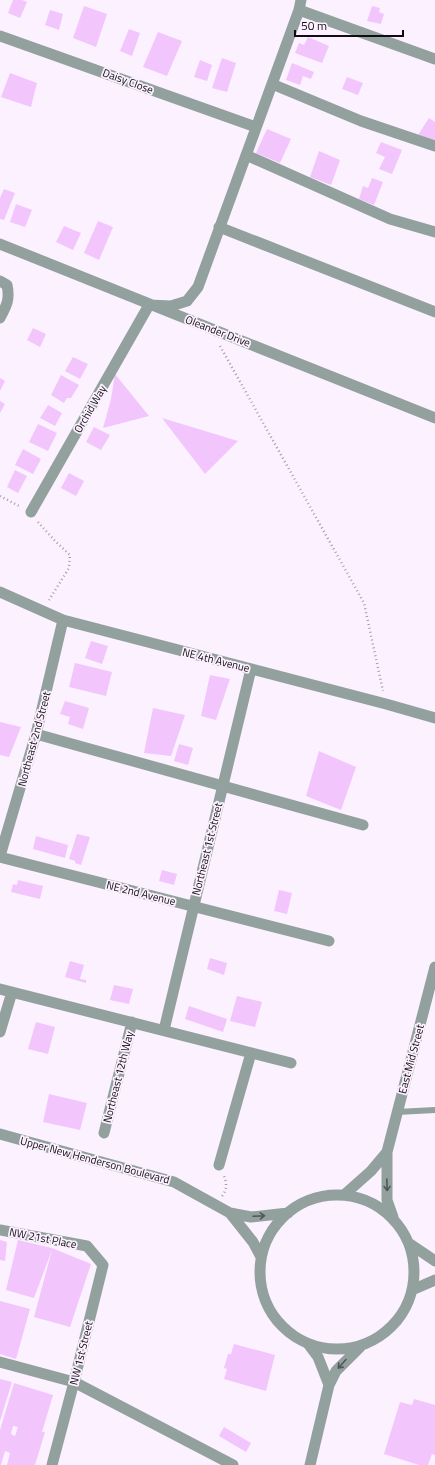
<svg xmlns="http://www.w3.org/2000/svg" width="435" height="1465" viewBox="0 0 435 1465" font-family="'Titillium Web',sans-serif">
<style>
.building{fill:#f2c5fd;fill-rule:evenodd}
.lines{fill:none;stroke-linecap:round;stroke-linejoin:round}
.path{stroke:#a89eaa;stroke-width:2.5;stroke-dasharray:1 3;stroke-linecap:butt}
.service{stroke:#93a19e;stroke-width:6}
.minor{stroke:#93a19e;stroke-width:11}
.tertiary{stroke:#93a19e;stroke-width:11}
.oneway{stroke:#525658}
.labels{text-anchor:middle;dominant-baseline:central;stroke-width:3.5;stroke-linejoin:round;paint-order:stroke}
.street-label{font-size:11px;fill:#110b13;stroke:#fcf1ff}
</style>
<rect width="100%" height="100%" fill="#fcf1ff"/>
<!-- building -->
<path class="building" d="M 13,0 L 22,0 L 27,2 L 20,18 L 8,13 Z
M 84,6 L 107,14 L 96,47 L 73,38 Z
M 372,6 L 380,8 L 379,12 L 384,14 L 381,24 L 367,21 Z
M 50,10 L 63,14 L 59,30 L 45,25 Z
M 129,29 L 140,33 L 132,56 L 120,51 Z
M 158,32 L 182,41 L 167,76 L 143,67 Z
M 308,37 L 329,46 L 322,63 L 295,53 L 299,43 L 304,45 Z
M 222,58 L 236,63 L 227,92 L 212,88 Z
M 200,60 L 212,65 L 207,81 L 194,77 Z
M 292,63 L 314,72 L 311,79 L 303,76 L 300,85 L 286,80 Z
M 10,73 L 37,83 L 31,107 L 1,97 Z
M 347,77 L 363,83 L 358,95 L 342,89 Z
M 429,118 L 435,122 L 435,141 L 418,135 Z
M 267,129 L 291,139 L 280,163 L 256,153 Z
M 381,142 L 402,150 L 392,174 L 379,169 L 385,157 L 376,153 Z
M 319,151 L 340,160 L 331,185 L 310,177 Z
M 372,178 L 383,182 L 374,205 L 359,199 L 363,186 L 368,188 Z
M 4,189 L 15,193 L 4,220 L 0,219 L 0,198 Z
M 16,204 L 32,210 L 25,227 L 10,222 Z
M 98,221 L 113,227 L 99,260 L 84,253 Z
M 64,226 L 81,233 L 73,250 L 56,242 Z
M 33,328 L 46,334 L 40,347 L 27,340 Z
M 73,357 L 88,364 L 80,379 L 65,371 Z
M 115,374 L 149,416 L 103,428 L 111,399 Z
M 61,375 L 79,385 L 71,398 L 67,398 L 64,403 L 51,395 Z
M 0,378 L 5,381 L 0,391 Z
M 0,401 L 5,404 L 0,413 Z
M 48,405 L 62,413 L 55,426 L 40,418 Z
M 162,418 L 238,441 L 205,474 Z
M 38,424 L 57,433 L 48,451 L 29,442 Z
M 94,427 L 110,435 L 101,450 L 86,442 Z
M 23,449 L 41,459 L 33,474 L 15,465 Z
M 15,470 L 27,476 L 18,493 L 7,487 Z
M 69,473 L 84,481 L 76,496 L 61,488 Z
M 91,641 L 108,646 L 102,664 L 85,658 Z
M 75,663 L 112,672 L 106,696 L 69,687 Z
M 210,675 L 230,679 L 216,720 L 201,716 Z
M 65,701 L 89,708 L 83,729 L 68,724 L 70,717 L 60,714 Z
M 153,708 L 185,715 L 171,756 L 144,753 Z
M 0,722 L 21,727 L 9,757 L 0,755 Z
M 179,744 L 193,748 L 188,765 L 174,761 Z
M 319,751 L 356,767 L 341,810 L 306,796 Z
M 77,834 L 90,837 L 81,865 L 75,863 L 75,861 L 69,859 Z
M 36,836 L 68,845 L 65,858 L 33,849 Z
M 162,870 L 177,874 L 174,885 L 159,881 Z
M 18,880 L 43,886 L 40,899 L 11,892 L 13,884 L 17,885 Z
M 279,890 L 292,893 L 287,914 L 274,911 Z
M 210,958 L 227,963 L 224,975 L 207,969 Z
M 70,961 L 84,965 L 80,979 L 86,980 L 86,983 L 65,977 Z
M 114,985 L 133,989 L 129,1004 L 110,1000 Z
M 237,996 L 262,1002 L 255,1027 L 230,1021 Z
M 189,1006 L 227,1019 L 223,1032 L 185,1019 Z
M 36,1022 L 55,1027 L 48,1054 L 28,1049 Z
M 49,1094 L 87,1103 L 80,1130 L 43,1122 Z
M 0,1240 L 7,1242 L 5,1261 L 0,1260 Z
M 18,1240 L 52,1248 L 91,1264 L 70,1327 L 34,1317 L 52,1250 L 34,1298 L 6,1290 Z
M 0,1301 L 30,1309 L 16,1359 L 0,1354 Z
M 234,1344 L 275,1355 L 266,1391 L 224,1379 L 227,1369 L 224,1368 L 228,1354 L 231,1354 Z
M 0,1379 L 12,1382 L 0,1421 Z
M 14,1383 L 53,1395 L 42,1432 L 45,1432 L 35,1465 L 7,1465 L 10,1453 L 5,1451 L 1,1465 L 0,1465 L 0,1430 ZM 13,1426 L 18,1427 L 15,1436 L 11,1434 Z
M 414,1399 L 435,1405 L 435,1455 L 432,1454 L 428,1465 L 419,1465 L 384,1454 L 400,1402 L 412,1405 Z
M 224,1427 L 251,1443 L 246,1452 L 219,1436 Z"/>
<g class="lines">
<!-- path -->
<path class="path" d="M 220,346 L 364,603 L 383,691
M 0,496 L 21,507
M 38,522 L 55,541 L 70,555 L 69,568 L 49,600
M 222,1196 C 227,1190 227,1183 224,1176"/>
<!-- service -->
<path class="service" d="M 397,1112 L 435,1110"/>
<!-- minor -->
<path class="minor" d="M 299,10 L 435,59
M 0,36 L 256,127
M 272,84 L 361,121 L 435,146
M 246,155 L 390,219 L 435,232
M 219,227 L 435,312
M 0,244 C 145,303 290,360 435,418
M 0,281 L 7,285 C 10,299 7,305 0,318
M 31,512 L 149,305 L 171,306 L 187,301 L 198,287 L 299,10 L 301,0
M 0,592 L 63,620 L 386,704 L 435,718
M 36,734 L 363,825
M 0,856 L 36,734 L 63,620
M 0,857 L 329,941
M 0,989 L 291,1063
M 164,1030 L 251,669
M 0,1032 L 12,992
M 104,1133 L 132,1022
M 219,1165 L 251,1053
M 0,1230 L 87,1246 L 103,1265 L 74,1382 L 52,1465
M 309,1345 L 318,1357 L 329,1385
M 0,1362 L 74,1382 L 233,1465
M 310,1465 L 329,1385 L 336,1371 L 360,1347"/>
<!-- tertiary -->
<path class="tertiary" d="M 0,1134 L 174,1182 L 230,1213 L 251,1217 L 288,1213
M260 1272a77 77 0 1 1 154 0a77 77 0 1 1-154 0Z
M 344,1195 L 371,1171 L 387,1152
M 230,1213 L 253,1242 L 261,1257
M 393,1217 L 387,1200 L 387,1152 L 435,967
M 410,1244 L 435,1261
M 412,1290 L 435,1280"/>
</g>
<!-- one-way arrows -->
<defs><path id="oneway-shaft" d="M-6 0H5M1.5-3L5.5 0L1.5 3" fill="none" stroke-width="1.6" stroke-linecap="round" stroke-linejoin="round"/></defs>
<g class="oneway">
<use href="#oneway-shaft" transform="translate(387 1185) rotate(88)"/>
<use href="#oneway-shaft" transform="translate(259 1216) rotate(-3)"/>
<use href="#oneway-shaft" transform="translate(342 1364) rotate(132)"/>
</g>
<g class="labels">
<!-- street labels -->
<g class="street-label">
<text transform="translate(128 81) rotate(20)">Daisy Close</text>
<text transform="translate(218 331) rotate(21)">Oleander Drive</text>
<text transform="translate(90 409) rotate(-60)">Orchid Way</text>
<text transform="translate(216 660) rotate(14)">NE 4th Avenue</text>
<text transform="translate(34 739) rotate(-75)">Northeast 2nd Street</text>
<text transform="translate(207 849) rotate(-76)">Northeast 1st Street</text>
<text transform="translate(141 893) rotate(14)">NE 2nd Avenue</text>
<text transform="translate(411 1059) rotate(-75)">East Mid Street</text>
<text transform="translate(118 1077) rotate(-76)">Northeast 12th Way</text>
<text transform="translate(95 1160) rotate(15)">Upper New Henderson Boulevard</text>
<text transform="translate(43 1238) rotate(11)">NW 21st Place</text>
<text transform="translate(81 1353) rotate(-76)">NW 1st Street</text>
</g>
</g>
<!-- scale -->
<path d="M295 30v6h108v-6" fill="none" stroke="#110b13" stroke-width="2"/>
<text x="301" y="30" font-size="12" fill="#110b13" stroke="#fcf1ff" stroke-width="3" paint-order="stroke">50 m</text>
</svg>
